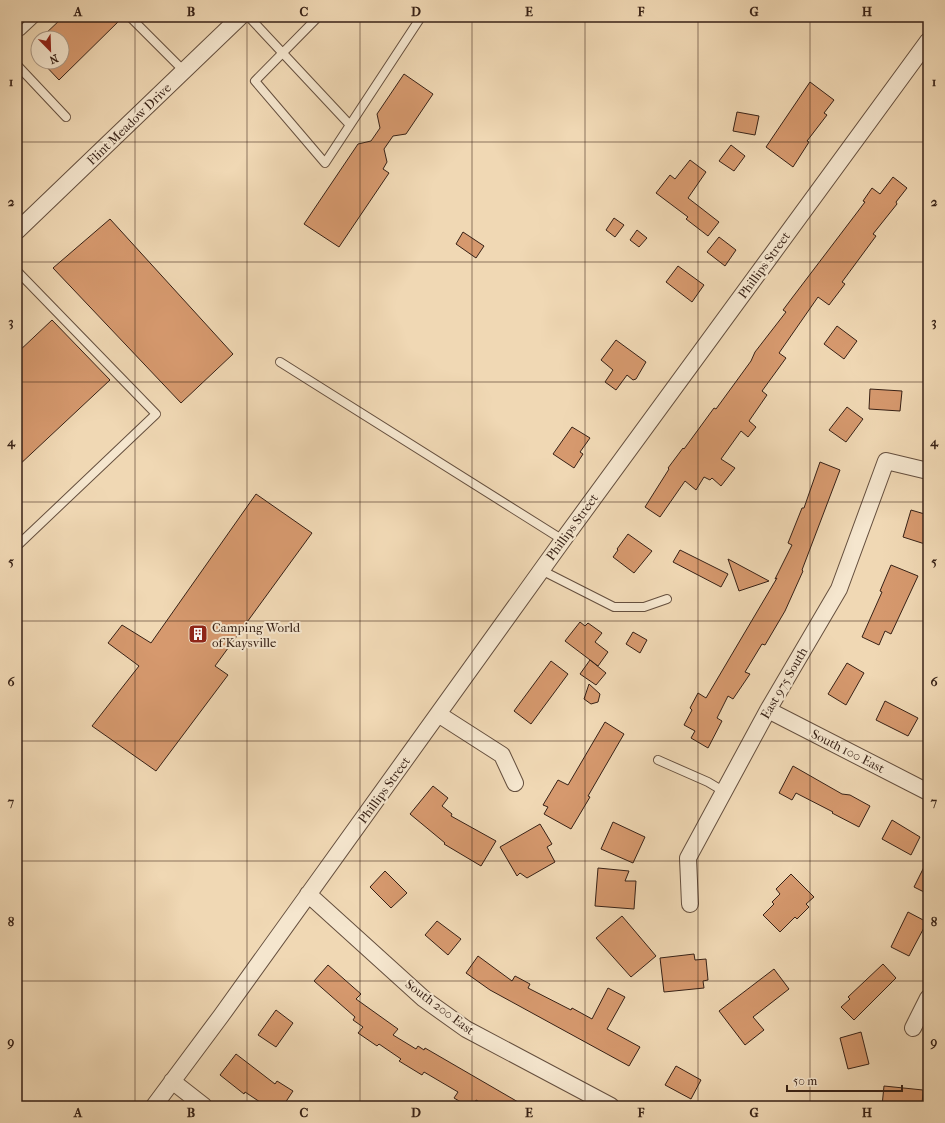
<svg xmlns="http://www.w3.org/2000/svg" width="945" height="1123" viewBox="0 0 945 1123" font-family="'IM FELL French Canon',serif">
<style>
.building{fill:#d6996e;stroke:#372116}
.lines{fill:none;stroke-linecap:round;stroke-linejoin:round}
.lane-casing{stroke:#654f3e;stroke-width:10}
.street-casing{stroke:#654f3e;stroke-width:18}
.lane{stroke:#f5e6ce;stroke-width:8}
.street{stroke:#f5e6ce;stroke-width:16}
.grid{fill:none;stroke:#372116;stroke-width:1;stroke-opacity:0.55}
.labels{text-anchor:middle;dominant-baseline:central;stroke-width:4;stroke-linejoin:round;paint-order:stroke}
.street-label{font-size:13px;fill:#372116;stroke:#f5e6ce}
.poi-label{font-size:13px;fill:#372116;stroke:#f5e6ce;text-anchor:start}
.neatline{fill:none;stroke:#372116;stroke-width:1.5}
.grid-label{font-size:13px;text-anchor:middle;font-weight:bold;fill:#372116}
</style>
<rect width="100%" height="100%" fill="#f0d8b4"/>
<filter id="stains"><feTurbulence type="fractalNoise" baseFrequency=".005" numOctaves="4"/><feColorMatrix values="0 0 0 0 .2 0 0 0 0 .09 0 0 0 0 .02 0 0 0 .5 -.17"/></filter>
<radialGradient id="worn" r=".72"><stop offset=".6" stop-color="#630" stop-opacity="0"/><stop offset="1" stop-color="#630" stop-opacity=".3"/></radialGradient>
<!-- building -->
<path class="building" d="M 63,17 L 123,17 L 59,80 L 42,62 L 62,62 L 62,38 L 41,38 Z
M 404,74 L 433,94 L 406,134 L 393,136 L 384,149 L 387,162 L 383,169 L 389,173 L 339,247 L 304,224 L 358,144 L 371,141 L 380,128 L 377,114 Z
M 810,82 L 834,100 L 824,113 L 827,115 L 807,141 L 809,142 L 793,167 L 766,147 Z
M 737,112 L 759,116 L 755,135 L 733,131 Z
M 731,145 L 745,156 L 734,171 L 719,161 Z
M 690,160 L 706,172 L 688,198 L 719,222 L 708,236 L 686,219 L 688,217 L 656,193 L 670,175 L 675,179 Z
M 893,177 L 907,188 L 896,202 L 897,204 L 873,234 L 876,236 L 842,282 L 845,284 L 829,305 L 818,297 L 779,353 L 786,358 L 762,391 L 767,395 L 749,421 L 756,427 L 748,437 L 741,431 L 721,459 L 735,468 L 721,486 L 712,478 L 710,480 L 704,477 L 696,490 L 685,481 L 660,517 L 645,507 L 669,469 L 668,468 L 683,448 L 684,449 L 714,408 L 716,409 L 751,361 L 755,352 L 786,312 L 783,310 L 792,298 L 865,202 L 863,201 L 872,188 L 880,194 Z
M 614,218 L 624,225 L 615,237 L 606,230 Z
M 110,219 L 233,354 L 181,403 L 53,268 Z
M 637,230 L 647,238 L 639,247 L 630,240 Z
M 463,232 L 484,246 L 476,258 L 456,244 Z
M 719,237 L 736,250 L 725,266 L 707,252 Z
M 678,266 L 704,285 L 692,302 L 666,282 Z
M 52,320 L 110,380 L 17,467 L 17,353 Z
M 837,326 L 857,341 L 844,359 L 824,344 Z
M 616,340 L 646,362 L 636,379 L 633,380 L 627,375 L 616,390 L 605,382 L 613,370 L 601,360 Z
M 870,389 L 902,391 L 900,411 L 869,409 Z
M 847,407 L 863,419 L 846,442 L 829,430 Z
M 572,427 L 590,438 L 580,452 L 583,454 L 574,468 L 553,454 Z
M 820,462 L 840,470 L 802,570 L 803,571 L 785,611 L 765,645 L 762,644 L 745,672 L 750,674 L 733,699 L 728,696 L 717,718 L 722,721 L 708,748 L 691,738 L 695,731 L 684,725 L 692,710 L 690,708 L 698,693 L 706,698 L 777,578 L 775,579 L 792,545 L 788,543 L 802,508 L 804,508 Z
M 256,494 L 312,533 L 215,666 L 228,675 L 156,771 L 92,726 L 139,666 L 108,643 L 122,625 L 151,643 Z
M 911,510 L 928,515 L 928,545 L 903,537 Z
M 628,534 L 652,551 L 634,573 L 613,557 L 618,550 L 617,549 Z
M 680,550 L 728,574 L 721,587 L 673,562 Z
M 728,559 L 769,581 L 739,591 Z
M 891,565 L 918,576 L 891,634 L 885,631 L 879,645 L 862,637 L 882,592 L 880,591 Z
M 580,622 L 585,626 L 588,623 L 602,633 L 595,642 L 608,652 L 598,666 L 565,641 Z
M 633,632 L 647,640 L 640,653 L 626,644 Z
M 590,660 L 606,673 L 596,685 L 580,674 Z
M 551,661 L 568,674 L 531,724 L 514,711 Z
M 847,663 L 864,673 L 846,705 L 828,694 Z
M 589,684 L 600,694 L 598,702 L 591,704 L 584,699 Z
M 885,701 L 918,718 L 908,736 L 876,720 Z
M 605,722 L 624,734 L 588,796 L 590,797 L 571,829 L 544,814 L 548,807 L 543,805 L 558,780 L 568,785 Z
M 793,766 L 842,794 L 850,795 L 870,806 L 859,827 L 832,813 L 833,812 L 796,793 L 792,800 L 779,793 Z
M 433,786 L 448,798 L 442,806 L 452,814 L 451,816 L 496,841 L 481,866 L 444,844 L 445,843 L 410,814 Z
M 892,820 L 920,837 L 911,855 L 882,839 Z
M 613,822 L 645,837 L 633,863 L 601,849 Z
M 540,824 L 552,844 L 547,847 L 555,862 L 527,878 L 520,873 L 517,876 L 500,847 Z
M 928,859 L 928,894 L 914,887 Z
M 598,868 L 629,871 L 625,881 L 636,881 L 634,909 L 595,906 Z
M 385,871 L 407,893 L 391,908 L 370,887 Z
M 791,874 L 814,897 L 806,904 L 809,907 L 797,919 L 795,917 L 780,932 L 763,915 L 774,904 L 772,902 L 780,894 L 776,889 Z
M 908,912 L 927,922 L 909,956 L 891,947 Z
M 622,916 L 656,956 L 631,977 L 596,938 Z
M 437,921 L 461,939 L 448,955 L 425,935 Z
M 694,954 L 695,960 L 706,959 L 708,980 L 703,981 L 704,988 L 664,992 L 660,958 Z
M 478,956 L 512,981 L 515,976 L 530,984 L 528,988 L 571,1010 L 572,1008 L 592,1019 L 608,988 L 625,997 L 607,1029 L 640,1047 L 629,1066 L 490,990 L 466,973 Z
M 883,964 L 896,978 L 854,1020 L 841,1007 L 850,999 L 848,997 Z
M 328,965 L 361,994 L 356,999 L 398,1029 L 393,1035 L 416,1049 L 418,1046 L 424,1050 L 425,1048 L 525,1106 L 487,1106 L 476,1100 L 473,1106 L 467,1102 L 466,1105 L 454,1098 L 458,1092 L 424,1072 L 422,1075 L 399,1061 L 401,1059 L 379,1044 L 377,1046 L 358,1033 L 363,1027 L 353,1020 L 355,1017 L 314,981 Z
M 774,969 L 789,989 L 753,1017 L 764,1030 L 745,1045 L 719,1011 Z
M 276,1010 L 293,1023 L 276,1047 L 258,1035 Z
M 861,1032 L 869,1064 L 848,1069 L 840,1038 Z
M 236,1054 L 275,1084 L 277,1081 L 293,1091 L 283,1106 L 266,1106 L 245,1092 L 244,1094 L 220,1075 Z
M 676,1066 L 701,1080 L 691,1099 L 665,1085 Z
M 884,1086 L 923,1090 L 922,1106 L 882,1106 Z"/>
<g class="lines">
<!-- lane casing -->
<g class="lane-casing">
<path id="lane" d="M 130,17 L 184,71
M 249,17 L 350,125
M 318,17 L 255,81 L 325,163 L 421,17
M 21,31 L 36,17
M 17,65 L 66,117
M 17,271 L 156,414 L 17,546
M 280,362 L 563,540
M 541,570 L 614,607 L 644,607 L 667,599
M 658,760 L 708,782 L 723,791"/>
</g>
<!-- street casing -->
<g class="street-casing">
<path id="street" d="M 17,231 L 240,17
M 768,710 L 928,792
M 438,714 L 502,755 L 515,783
M 308,894 L 424,999 L 466,1029 L 611,1106
M 690,904 L 688,858 L 768,710 L 839,589 L 886,461 L 928,471
M 913,1028 L 928,998
M 172,1081 L 204,1106
M 154,1106 L 221,1016 L 563,540 L 928,41"/>
</g>
<!-- lane -->
<use href="#lane" class="lane"/>
<!-- street -->
<use href="#street" class="street"/>
</g>
<!-- grid -->
<path class="grid" d="M 135,17 L 135,1106M 247,17 L 247,1106M 360,17 L 360,1106M 472,17 L 472,1106M 585,17 L 585,1106M 698,17 L 698,1106M 810,17 L 810,1106M 17,142 L 928,142M 17,262 L 928,262M 17,382 L 928,382M 17,502 L 928,502M 17,621 L 928,621M 17,741 L 928,741M 17,861 L 928,861M 17,981 L 928,981"/>
<!-- icons -->
<defs>
<g id="building-square" transform="scale(1)"><rect x="-9" y="-9" width="18" height="18" rx="4" fill="#8f2418" stroke="#f5e6ce"/><path d="M-4-6H4V6H1V3H-1V6H-4ZM-2.5-4.3h1.7v1.8h-1.7ZM.8-4.3h1.7v1.8H.8ZM-2.5-1h1.7V.8h-1.7ZM.8-1h1.7V.8H.8Z" fill="#fff"/></g>
</defs>
<g fill-rule="evenodd">
<use href="#building-square" x="198" y="634"/>
</g>
<g class="labels">
<!-- street labels -->
<g class="street-label">
<text transform="translate(129 124) rotate(-44)">Flint Meadow Drive</text>
<text transform="translate(764 265) rotate(-54)">Phillips Street</text>
<text transform="translate(572 527) rotate(-54)">Phillips Street</text>
<text transform="translate(784 683) rotate(-60)">East 975 South</text>
<text transform="translate(848 751) rotate(27)">South 100 East</text>
<text transform="translate(384 790) rotate(-54)">Phillips Street</text>
<text transform="translate(440 1007) rotate(37)">South 200 East</text>
</g>
<!-- poi labels -->
<g class="poi-label">
<text x="212" y="627">Camping World<tspan x="212" dy="15">of Kaysville</tspan></text>
</g>
</g>
<!-- margin -->
<rect width="945" height="1123" fill="none" stroke="#f0d8b4" stroke-width="44"/>
<!-- north arrow -->
<g transform="translate(50 50) rotate(157)"><circle r="19" fill="#f5e6ce" stroke="#a99784"/>
<path d="M0-3L7 15L0 10L-7 15Z" fill="#8f2418"/>
<text y="-6" font-size="11" font-weight="bold" text-anchor="middle" fill="#372116">N</text>
</g>
<!-- scale -->
<path d="M787 1085v6h115v-6" fill="none" stroke="#372116" stroke-width="2"/>
<text x="793" y="1085" font-size="12" fill="#372116" stroke="#f5e6ce" stroke-width="3" paint-order="stroke">50 m</text>
<rect x="22" y="22" width="901" height="1079" class="neatline"/>
<g class="grid-label">
<text x="78" y="16">A</text>
<text x="191" y="16">B</text>
<text x="304" y="16">C</text>
<text x="416" y="16">D</text>
<text x="529" y="16">E</text>
<text x="641" y="16">F</text>
<text x="754" y="16">G</text>
<text x="867" y="16">H</text>
<text x="11" y="86">1</text>
<text x="934" y="86">1</text>
<text x="11" y="206">2</text>
<text x="934" y="206">2</text>
<text x="11" y="326">3</text>
<text x="934" y="326">3</text>
<text x="11" y="446">4</text>
<text x="934" y="446">4</text>
<text x="11" y="566">5</text>
<text x="934" y="566">5</text>
<text x="11" y="686">6</text>
<text x="934" y="686">6</text>
<text x="11" y="806">7</text>
<text x="934" y="806">7</text>
<text x="11" y="926">8</text>
<text x="934" y="926">8</text>
<text x="11" y="1046">9</text>
<text x="934" y="1046">9</text>
<text x="78" y="1117">A</text>
<text x="191" y="1117">B</text>
<text x="304" y="1117">C</text>
<text x="416" y="1117">D</text>
<text x="529" y="1117">E</text>
<text x="641" y="1117">F</text>
<text x="754" y="1117">G</text>
<text x="867" y="1117">H</text>
</g>
<rect width="100%" height="100%" filter="url(#stains)"/>
<rect width="100%" height="100%" fill="url(#worn)"/>
</svg>
